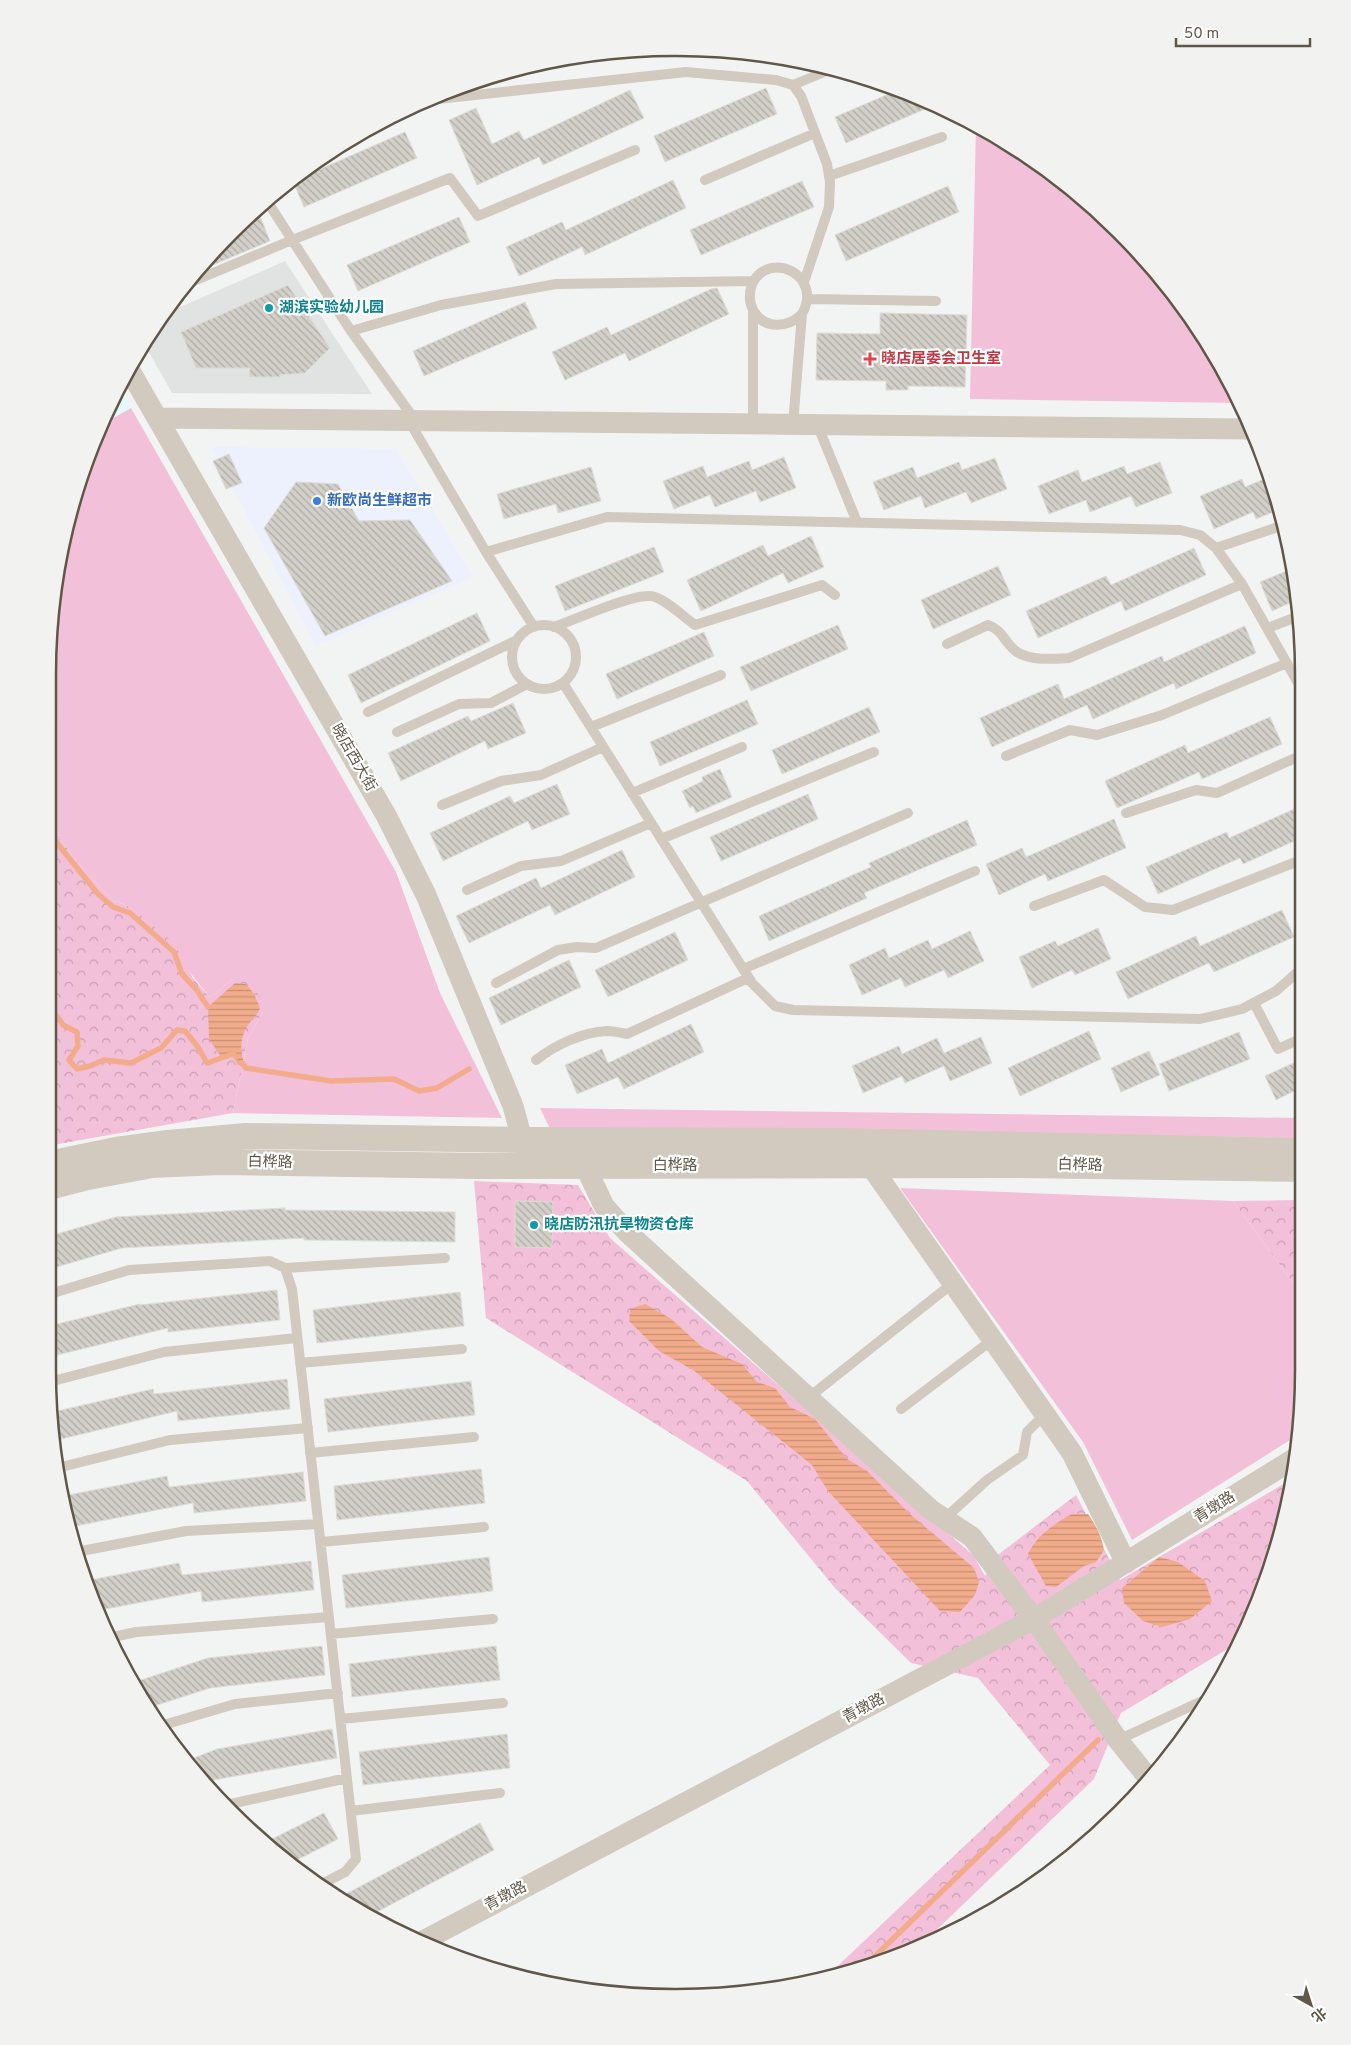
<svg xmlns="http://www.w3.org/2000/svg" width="1351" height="2045" viewBox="0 0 1351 2045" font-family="Overpass,'Noto Sans SC',sans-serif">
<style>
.commercial{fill:#edf0fd}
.education{fill:#e1e3e2}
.medical{fill:#e4f8fd}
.green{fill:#f3c0d9}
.forest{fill:url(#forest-crowns)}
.water{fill:url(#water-rules)}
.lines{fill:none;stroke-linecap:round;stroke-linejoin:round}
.stream{stroke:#f2ac8b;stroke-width:5.5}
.building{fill:url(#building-back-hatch);stroke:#dedcd6}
.service{stroke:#d2cabf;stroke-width:10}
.minor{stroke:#d2cabf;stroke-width:21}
.tertiary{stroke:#d2cabf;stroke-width:26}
.culture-dot{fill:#0f9aa8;stroke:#fff;stroke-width:2}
.health-dot{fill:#e0444e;stroke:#fff;stroke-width:2}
.shop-dot{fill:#3f7fe0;stroke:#fff;stroke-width:2}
.labels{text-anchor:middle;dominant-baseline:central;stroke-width:4.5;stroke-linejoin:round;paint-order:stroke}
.culture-label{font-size:15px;font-weight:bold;fill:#0d838f;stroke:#fff;text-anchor:start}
.health-label{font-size:15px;font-weight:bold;fill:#be3a42;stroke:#fff;text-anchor:start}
.shop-label{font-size:15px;font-weight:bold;fill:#366cbe;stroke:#fff;text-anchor:start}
.street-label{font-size:15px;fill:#615748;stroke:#fff}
.rim{fill:none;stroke:#615748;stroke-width:2.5}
</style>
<defs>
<pattern id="forest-crowns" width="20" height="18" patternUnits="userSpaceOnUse" patternTransform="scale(1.25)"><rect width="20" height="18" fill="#f3c0d9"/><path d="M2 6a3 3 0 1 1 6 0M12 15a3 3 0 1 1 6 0" fill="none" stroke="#c89fb2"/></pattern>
<pattern id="water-rules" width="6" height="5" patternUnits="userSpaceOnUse" patternTransform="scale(1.25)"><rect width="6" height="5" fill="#f2ac8b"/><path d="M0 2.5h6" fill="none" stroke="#c78f74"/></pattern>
<pattern id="building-back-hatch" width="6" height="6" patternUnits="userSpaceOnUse" patternTransform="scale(1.25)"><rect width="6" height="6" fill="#d2d0c9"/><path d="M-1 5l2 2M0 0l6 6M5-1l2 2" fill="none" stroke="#aeaca5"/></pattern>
</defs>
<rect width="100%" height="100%" fill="#f2f4f4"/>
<!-- commercial -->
<path class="commercial" d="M 211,447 L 396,449 L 473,577 L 316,646 Z"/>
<!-- education -->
<path class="education" d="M 285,261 L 372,394 L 172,393 L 146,347 L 169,312 Z"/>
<!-- medical -->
<path class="medical" d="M 119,388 L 131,408 L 101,425 L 112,398 Z"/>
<!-- green -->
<path class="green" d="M 976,125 L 990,132 L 1090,204 L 1174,293 L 1241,403 L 970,399 Z
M 131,408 L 396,872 L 440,993 L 502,1118 L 233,1113 L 248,1038 L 263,1012 L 232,979 L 210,998 L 185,966 L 132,908 L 111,899 L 82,868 L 53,830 L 53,593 L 81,474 L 101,425 Z
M 540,1108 L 1300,1118 L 1300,1138 L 550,1129 Z
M 900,1188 L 1233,1201 L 1299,1291 L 1298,1435 L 1132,1540 L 1083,1442 Z"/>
<!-- forest -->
<path class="forest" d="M 53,830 L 82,868 L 111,899 L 132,908 L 174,943 L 193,978 L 210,998 L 232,979 L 243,977 L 252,984 L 263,1003 L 263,1012 L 248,1038 L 233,1113 L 53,1145 Z
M 474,1181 L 578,1185 L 610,1238 L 974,1556 L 985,1576 L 999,1554 L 1076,1495 L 1120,1580 L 1292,1479 L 1270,1571 L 1241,1641 L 1121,1713 L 1094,1779 L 926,1940 L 838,1976 L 825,1978 L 1050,1765 L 978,1678 L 911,1663 L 835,1588 L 747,1481 L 486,1318 Z
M 1299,1200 L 1299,1291 L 1233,1201 Z"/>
<!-- water -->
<path class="water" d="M 235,983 L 246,984 L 254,994 L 260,1008 C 258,1014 255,1016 251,1021 C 239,1036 239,1051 246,1068 L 237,1064 L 233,1054 L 222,1058 L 209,1039 L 208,1007 Z
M 645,1304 L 670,1318 L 702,1347 L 742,1364 L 757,1382 L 775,1388 L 790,1407 L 815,1419 L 847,1459 L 867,1471 L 911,1515 L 974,1568 L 979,1582 L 975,1595 L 960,1612 L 940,1611 L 828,1491 L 812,1465 L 693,1370 L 659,1351 L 629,1321 L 630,1309 Z
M 1072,1514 L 1088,1514 C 1096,1525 1102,1537 1104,1550 L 1096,1562 L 1084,1566 L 1056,1587 L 1046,1586 L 1028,1554 C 1037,1535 1054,1524 1072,1514 Z
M 1159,1557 L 1178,1562 L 1205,1581 L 1212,1601 L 1190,1619 L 1162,1627 L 1143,1621 L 1124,1603 L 1122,1588 Z"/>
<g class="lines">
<!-- stream -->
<path class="stream" d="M 53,838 L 98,894 L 113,907 L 130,913 L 174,952 L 182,974 L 196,989 L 208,1007
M 53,1011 L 63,1025 L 77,1032 L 78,1046 L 69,1060 L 77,1069 L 90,1066 L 104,1060 L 131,1063 L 161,1048 L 177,1030 L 185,1031 L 198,1047 L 207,1063 L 233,1054 L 236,1057
M 242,1063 L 246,1068 L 331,1081 L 394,1079 L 419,1091 L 437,1088 L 469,1069
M 867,1964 L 1098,1740"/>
</g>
<!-- building -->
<path class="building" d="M 766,88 L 777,114 L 665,162 L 654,136 Z
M 630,90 L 644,118 L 543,165 L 539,157 L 477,185 L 449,120 L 476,108 L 492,144 L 519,131 L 524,140 Z
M 898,90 L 932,106 L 846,143 L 835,117 Z
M 405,132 L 417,158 L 304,207 L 293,181 Z
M 673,180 L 686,208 L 585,255 L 582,247 L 519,276 L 506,247 L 562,222 L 566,230 Z
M 802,181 L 814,207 L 701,255 L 690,230 Z
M 948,186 L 959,212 L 846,261 L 835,235 Z
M 258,211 L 270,241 L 196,272 L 204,261 Z
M 459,217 L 470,242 L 358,291 L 347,265 Z
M 288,285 L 330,348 L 305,373 L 280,375 L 280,377 L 249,377 L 250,368 L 196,368 L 181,332 Z
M 717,288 L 729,314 L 629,361 L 625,353 L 565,380 L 552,352 L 607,327 L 611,335 L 711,289 Z
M 525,302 L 537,328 L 424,376 L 413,351 Z
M 880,313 L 967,315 L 965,387 L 908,386 L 908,390 L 886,390 L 886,381 L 816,380 L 817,333 L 880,334 Z
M 229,454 L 242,483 L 226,489 L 213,461 Z
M 784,457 L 796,488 L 760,502 L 756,491 L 715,507 L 710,495 L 674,509 L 663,481 L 703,466 L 707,477 L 749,461 L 752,470 Z
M 995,458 L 1007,489 L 971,503 L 966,492 L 925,508 L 921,496 L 884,510 L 873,482 L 913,467 L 917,478 L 959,462 L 962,470 Z
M 1160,462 L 1172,493 L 1136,507 L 1131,496 L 1090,512 L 1086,500 L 1049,514 L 1038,486 L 1078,470 L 1082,482 L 1124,466 L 1127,474 Z
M 591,467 L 601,501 L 558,513 L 556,504 L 504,519 L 497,494 Z
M 1269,477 L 1281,509 L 1256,519 L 1253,512 L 1214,529 L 1200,496 L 1242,479 L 1245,487 Z
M 296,482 L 338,484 L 359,521 L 410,520 L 452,581 L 325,636 L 264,528 Z
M 811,536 L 824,567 L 788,583 L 783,573 L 701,611 L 687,580 L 763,545 L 768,556 Z
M 654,547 L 664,572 L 565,611 L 555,586 Z
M 1194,548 L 1206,575 L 1125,611 L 1121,601 L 1038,638 L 1026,611 L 1106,576 L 1111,585 Z
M 998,566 L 1011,595 L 933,629 L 921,600 Z
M 1291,569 L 1296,600 L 1272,611 L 1260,582 Z
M 477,613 L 490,641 L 361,703 L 348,675 Z
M 838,625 L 848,649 L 751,691 L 740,667 Z
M 1245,626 L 1256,653 L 1176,689 L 1174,683 L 1093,719 L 1087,705 L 992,747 L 980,718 L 1058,684 L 1064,699 L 1162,656 L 1164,662 Z
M 704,632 L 714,656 L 617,699 L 606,674 Z
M 747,700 L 758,724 L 660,766 L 650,742 Z
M 513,703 L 526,733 L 488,749 L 485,741 L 401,781 L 388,753 L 468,716 L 471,721 Z
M 869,707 L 880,732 L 782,774 L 772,750 Z
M 1270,717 L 1282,744 L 1202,779 L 1199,772 L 1117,808 L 1105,781 L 1185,745 L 1188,753 Z
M 720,769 L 732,797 L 696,813 L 693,806 L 690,808 L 682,791 L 703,781 L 702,777 Z
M 557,784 L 570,814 L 532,830 L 528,821 L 443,861 L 430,833 L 510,796 L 514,803 Z
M 808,794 L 818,819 L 721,861 L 710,837 Z
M 1301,806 L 1301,838 L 1243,864 L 1240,858 L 1158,894 L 1146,867 L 1227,832 L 1229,838 Z
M 1114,819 L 1126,848 L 1048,881 L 1045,874 L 999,895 L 986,864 L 1022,848 L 1026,857 Z
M 967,820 L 977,845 L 864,893 L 867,898 L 769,941 L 759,916 L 871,867 L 869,863 Z
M 622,850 L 635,877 L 555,915 L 550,905 L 469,943 L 456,916 L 536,878 L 541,888 Z
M 1282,910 L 1294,937 L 1214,972 L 1209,963 L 1128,999 L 1116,972 L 1196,936 L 1200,946 Z
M 1098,928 L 1111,959 L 1075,975 L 1072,970 L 1032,988 L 1019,957 L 1055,941 L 1058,946 Z
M 970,931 L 984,961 L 948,978 L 944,970 L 905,987 L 901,978 L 862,995 L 849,965 L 885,948 L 889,958 L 928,940 L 932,949 Z
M 675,932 L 688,960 L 608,997 L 595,970 Z
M 569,960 L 581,987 L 501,1025 L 489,998 Z
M 691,1024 L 704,1052 L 624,1089 L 618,1077 L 577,1094 L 565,1065 L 602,1049 L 608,1063 Z
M 1089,1031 L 1101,1059 L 1020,1096 L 1008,1068 Z
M 1239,1032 L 1250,1059 L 1169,1091 L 1159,1064 Z
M 981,1037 L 992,1063 L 950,1081 L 944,1066 L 905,1083 L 902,1076 L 863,1093 L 852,1066 L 899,1046 L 902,1054 L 937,1038 L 944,1053 Z
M 1149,1051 L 1160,1075 L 1121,1092 L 1111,1068 Z
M 1300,1060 L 1300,1088 L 1276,1100 L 1265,1076 Z
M 515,1201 L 553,1202 L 552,1248 L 515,1247 Z
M 285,1208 L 285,1210 L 455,1212 L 455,1242 L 304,1240 L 304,1238 L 122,1248 L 53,1268 L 53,1235 L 116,1217 Z
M 277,1290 L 280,1320 L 168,1332 L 168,1328 L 53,1356 L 53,1325 L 140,1304 L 140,1305 Z
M 460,1292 L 464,1326 L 317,1343 L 313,1310 Z
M 287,1379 L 290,1409 L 178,1421 L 177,1411 L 53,1441 L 53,1412 L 153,1389 L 154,1394 Z
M 471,1381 L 475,1415 L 328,1432 L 324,1399 Z
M 481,1469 L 485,1503 L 337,1520 L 334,1486 Z
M 303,1472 L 306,1501 L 194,1513 L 193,1503 L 70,1527 L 63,1496 L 167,1476 L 169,1487 Z
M 489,1557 L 493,1591 L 346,1608 L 342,1575 Z
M 311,1561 L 314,1590 L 202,1602 L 201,1591 L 100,1610 L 85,1581 L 179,1563 L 182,1575 Z
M 322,1646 L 325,1675 L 210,1688 L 148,1708 L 135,1682 L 208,1658 Z
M 496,1646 L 500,1680 L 352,1697 L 349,1664 Z
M 332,1729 L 337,1758 L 202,1782 L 186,1761 L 217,1749 Z
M 507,1734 L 510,1768 L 363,1785 L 359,1752 Z
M 324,1813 L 338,1839 L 289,1864 L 266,1842 Z
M 480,1823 L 494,1850 L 373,1914 L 342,1896 Z"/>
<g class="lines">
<!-- service -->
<path class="service" d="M 793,85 L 829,70
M 429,100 L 686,72 L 776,80 L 793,85 L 801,96 L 827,164 L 830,182 L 829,207 L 804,282
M 829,176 L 942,137
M 705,180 L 815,133
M 267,201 L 351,331 L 415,420
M 189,283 L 292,240 L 450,178 L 478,216 L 635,150
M 808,299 L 936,301
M 351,331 L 441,305 L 556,284 L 754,281
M 409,421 L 486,552 L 534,627
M 753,424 L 753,310
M 793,424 L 802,314 C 824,275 769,249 752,284 C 749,293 749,302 753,310 C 764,330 788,328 802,314
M 817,424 L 857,522
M 1216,548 L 1284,525
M 486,552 L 607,517 L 1180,530 L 1200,535 L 1216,548 L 1242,584 L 1302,690
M512 657a32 32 0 1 1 64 0a32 32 0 1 1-64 0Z
M 554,627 C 574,620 632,594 650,596 C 662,596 685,618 695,625 L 822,585 L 835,595
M 1268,628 L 1299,616
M 947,644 L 988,625 C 1003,630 1005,644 1017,652 C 1032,661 1053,659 1069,658 L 1242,584
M 563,683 L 752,983 L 775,1006 L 793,1010 L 1200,1019 L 1242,1009 L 1276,991 L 1300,970
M 368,712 L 517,640
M 591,727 L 721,675
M 397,732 L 459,704 L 491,703 L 527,684
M 1006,756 L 1070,730 L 1097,735 L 1162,715 L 1287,663
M 632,793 L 742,747
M 442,805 L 501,781 L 541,775 L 603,747
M 1126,813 L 1196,790 L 1217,793 L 1302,755
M 661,839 L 874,752
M 467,890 L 521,866 L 561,861 L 651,823
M 1034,906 L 1104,880 L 1145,907 L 1173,910 L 1301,860
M 743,969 L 975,871
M 496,983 L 558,950 L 577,947 L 596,948 L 908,813
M 1254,1003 L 1278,1049 L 1300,1039
M 536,1060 C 555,1045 583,1032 607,1031 C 614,1031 621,1033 627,1034 L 748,978
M 285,1268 L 445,1258
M 53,1293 L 129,1270 L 270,1261 L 285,1268 L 292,1289 L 356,1859 L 345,1872 L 322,1884
M 300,1363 L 462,1349
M 53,1381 L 164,1352 L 297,1338
M 808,1398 L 953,1283
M 901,1409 L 992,1340
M 310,1453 L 474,1437
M 57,1468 L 170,1440 L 308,1428
M 944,1519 L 987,1480 L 1023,1455 L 1027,1432 L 1045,1414
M 321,1542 L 484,1527
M 76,1552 L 186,1531 L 318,1524
M 331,1634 L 493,1619
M 113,1637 L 136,1632 L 329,1617
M 341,1719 L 503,1703
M 160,1726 L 235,1704 L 338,1693
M 1118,1740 L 1202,1701
M 226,1805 L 347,1778
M 351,1811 L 500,1793"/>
<!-- minor -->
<path class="minor" d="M 130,371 L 387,817 L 426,895 L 513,1106 L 526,1154
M 157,418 L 1250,429
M 870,1165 L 1072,1453 L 1126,1563
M 585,1166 L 604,1206 L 627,1232 L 931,1510 L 972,1537 L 1034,1619 L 1118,1740 L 1150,1780
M 421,1942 L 1034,1619 L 1297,1457"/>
<!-- tertiary -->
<path class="tertiary" d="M 53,1163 L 116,1150 L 168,1143 L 246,1136 L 522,1140 L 842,1141 L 1300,1151
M 53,1186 L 88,1177 L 152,1165 L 219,1162 L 478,1166 L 1012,1165 L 1300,1169"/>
</g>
<!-- markers -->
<g class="culture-dot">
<circle cx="269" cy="308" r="5"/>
<circle cx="534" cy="1225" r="5"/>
</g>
<path class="health-dot" d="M867.5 351.5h5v5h5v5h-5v5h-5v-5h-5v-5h5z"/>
<circle class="shop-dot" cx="317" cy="501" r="5"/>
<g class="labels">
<!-- culture labels -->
<g class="culture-label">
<text x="279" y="308">湖滨实验幼儿园</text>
<text x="544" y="1225">晓店防汛抗旱物资仓库</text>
</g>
<!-- health labels -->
<g class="health-label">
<text x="881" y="359">晓店居委会卫生室</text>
</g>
<!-- shop labels -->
<g class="shop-label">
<text x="327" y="501">新欧尚生鲜超市</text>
</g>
<!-- street labels -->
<g class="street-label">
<text transform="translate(353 758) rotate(60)">晓店西大街</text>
<text transform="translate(270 1163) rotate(1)">白桦路</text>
<text x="675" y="1166">白桦路</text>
<text transform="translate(1080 1166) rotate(1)">白桦路</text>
<text transform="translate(1215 1508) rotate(-32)">青墩路</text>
<text transform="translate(864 1709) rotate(-28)">青墩路</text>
<text transform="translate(506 1897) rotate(-28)">青墩路</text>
</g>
</g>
<!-- crop -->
<path d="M0 0H1351V2045H0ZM675 56H676A619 619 0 0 1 1295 675V1370A619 619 0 0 1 676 1989H675A619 619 0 0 1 56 1370V675A619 619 0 0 1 675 56Z" fill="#f2f2f0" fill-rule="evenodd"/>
<path class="rim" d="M675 56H676A619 619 0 0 1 1295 675V1370A619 619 0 0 1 676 1989H675A619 619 0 0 1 56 1370V675A619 619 0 0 1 675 56Z"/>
<!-- north arrow -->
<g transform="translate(1311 2005) rotate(141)" stroke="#ffffff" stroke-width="4" paint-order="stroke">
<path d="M0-4L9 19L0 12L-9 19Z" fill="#615748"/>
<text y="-8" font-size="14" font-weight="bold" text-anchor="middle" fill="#615748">北</text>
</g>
<!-- scale -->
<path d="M1176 38v8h134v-8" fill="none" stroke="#615748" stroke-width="2.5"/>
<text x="1184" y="38" font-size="15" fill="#615748" stroke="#ffffff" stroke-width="4" paint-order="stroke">50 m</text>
</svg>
